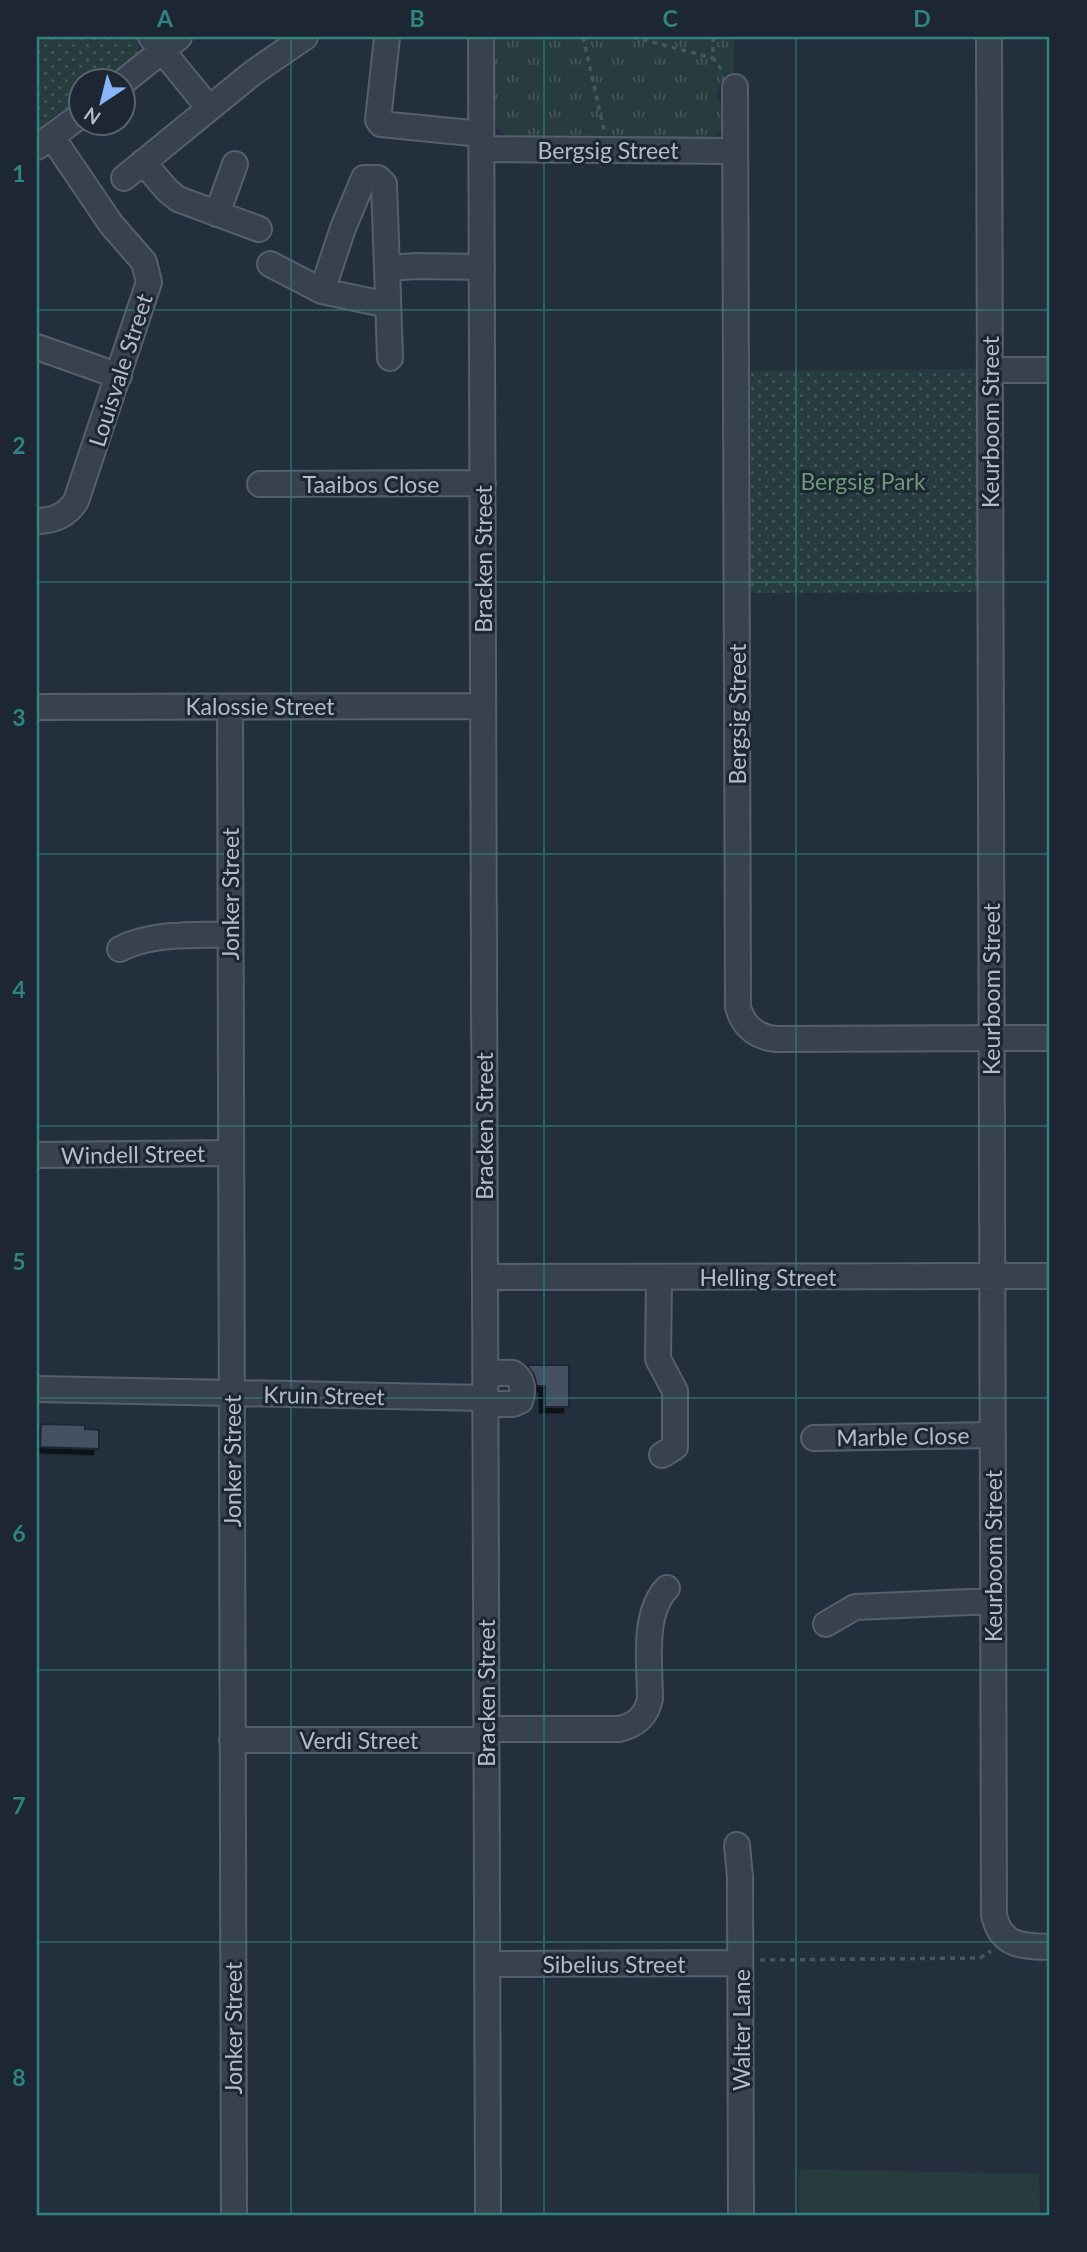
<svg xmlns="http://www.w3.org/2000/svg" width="1087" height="2252" viewBox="0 0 1087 2252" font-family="Lato,sans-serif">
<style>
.grass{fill:url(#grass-tufts)}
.park{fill:url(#park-dots)}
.garden{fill:#263c3f}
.building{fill:#455162;stroke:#1f2835;stroke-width:2;filter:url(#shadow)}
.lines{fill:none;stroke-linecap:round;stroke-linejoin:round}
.minor-casing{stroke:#565f6c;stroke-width:28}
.path{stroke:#44595c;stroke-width:3.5;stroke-dasharray:5 5;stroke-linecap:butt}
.minor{stroke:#38414e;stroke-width:24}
.grid{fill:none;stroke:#308480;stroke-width:2;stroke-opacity:0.55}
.labels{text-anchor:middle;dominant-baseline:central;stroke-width:6;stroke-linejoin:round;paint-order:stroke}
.street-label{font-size:23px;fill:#b4bcc9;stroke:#1d2633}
.park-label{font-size:23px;fill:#6b9a76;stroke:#1d2633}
.neatline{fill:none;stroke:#308480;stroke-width:2.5}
.grid-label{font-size:23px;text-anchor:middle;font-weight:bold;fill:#308480}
</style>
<defs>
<pattern id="grass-tufts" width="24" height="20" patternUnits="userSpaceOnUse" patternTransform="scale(1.75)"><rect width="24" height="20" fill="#263c3f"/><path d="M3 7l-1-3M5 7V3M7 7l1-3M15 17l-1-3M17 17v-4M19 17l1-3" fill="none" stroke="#435659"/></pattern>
<pattern id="park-dots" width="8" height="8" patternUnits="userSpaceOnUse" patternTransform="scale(1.75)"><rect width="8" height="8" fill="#263c3f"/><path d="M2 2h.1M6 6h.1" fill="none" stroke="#435659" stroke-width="1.8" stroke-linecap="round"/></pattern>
<filter id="shadow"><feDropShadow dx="-5.5" dy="5.5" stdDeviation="0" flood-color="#0009"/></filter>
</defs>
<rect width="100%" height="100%" fill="#242f3e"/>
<!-- grass -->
<path class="grass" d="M 494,37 L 734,37 L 734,77 L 720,84 L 716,95 L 723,109 L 725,126 L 718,135 L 706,139 L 506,137 L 497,128 L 495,121 Z"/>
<!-- park -->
<path class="park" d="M 37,37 L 137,37 L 139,48 L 134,60 L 108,80 L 80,80 L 80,103 L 37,133 Z
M 979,369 L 980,592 L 746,593 L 746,371 Z"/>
<!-- garden -->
<path class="garden" d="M 802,2169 L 1039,2174 L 1040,2215 L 799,2215 L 799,2173 Z"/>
<!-- building -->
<path class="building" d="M 527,1365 L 569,1365 L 569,1407 L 545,1407 L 545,1386 L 537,1386 L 534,1375 Z
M 41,1424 L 85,1425 L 85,1429 L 99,1430 L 99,1449 L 40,1447 Z"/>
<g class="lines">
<!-- minor casing -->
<g class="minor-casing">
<path id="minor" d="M 151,37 L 209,108
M 387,37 L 378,120 L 381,124 L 481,134
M 481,37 L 488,2215
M 989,37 L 994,1915 C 1001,1947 1023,1946 1050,1947
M 122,83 L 179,37
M 735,87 L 738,1007 C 743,1026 756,1037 776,1039 L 1050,1038
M 37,147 L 80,116
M 482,149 L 735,151
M 143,162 L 167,190 L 178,199 L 259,229
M 124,178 L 254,72 L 305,37
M 217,214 L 235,164
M 270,264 L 322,291
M 387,268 L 390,358
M 388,305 L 322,291 L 343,228 L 364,178 L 378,178 L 384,184 L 387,268 L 416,266 L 482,267
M 37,347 L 119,376
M 990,370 L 1050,370
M 260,484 L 483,483
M 37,521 C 54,521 67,515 76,501 L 149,282 L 144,262 L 111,224 L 52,137
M 37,707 L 483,706
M 230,707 L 234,2215
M 120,949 C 152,932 194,936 230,934
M 37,1155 L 230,1153
M 485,1277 L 1050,1276
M 659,1278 L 658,1359 L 675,1391 L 675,1447 L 662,1455
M 37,1389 L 485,1398
M 485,1404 L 513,1404 L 520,1401 C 524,1391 523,1379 513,1373 L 485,1372
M 814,1438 L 993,1435
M 826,1624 L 855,1607 L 993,1601
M 486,1729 L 619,1729 C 636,1725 646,1717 650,1699 C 650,1665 642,1614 667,1588
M 232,1740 L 486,1740
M 737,1845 L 740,1877 L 741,2215
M 487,1964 L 740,1963"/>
</g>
<!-- path -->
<path class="path" d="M 583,37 L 604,130
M 633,37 L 713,58
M 713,37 L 713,58 L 724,73
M 760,1960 L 980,1958 L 991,1951"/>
<!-- minor -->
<use href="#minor" class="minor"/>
</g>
<!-- grid -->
<path class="grid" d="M 291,37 L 291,2215M 544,37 L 544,2215M 796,37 L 796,2215M 37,310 L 1050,310M 37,582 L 1050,582M 37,854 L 1050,854M 37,1126 L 1050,1126M 37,1398 L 1050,1398M 37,1670 L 1050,1670M 37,1942 L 1050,1942"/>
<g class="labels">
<!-- street labels -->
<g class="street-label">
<text x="608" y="150">Bergsig Street</text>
<text transform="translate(120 370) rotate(-72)">Louisvale Street</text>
<text transform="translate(990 422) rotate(-90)">Keurboom Street</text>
<text x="371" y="484">Taaibos Close</text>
<text transform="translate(483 559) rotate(-90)">Bracken Street</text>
<text x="260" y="706">Kalossie Street</text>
<text transform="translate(737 714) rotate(-90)">Bergsig Street</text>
<text transform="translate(230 894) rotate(-90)">Jonker Street</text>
<text transform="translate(991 989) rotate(-90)">Keurboom Street</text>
<text transform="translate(484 1126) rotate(-90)">Bracken Street</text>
<text transform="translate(133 1154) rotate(-1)">Windell Street</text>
<text x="768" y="1277">Helling Street</text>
<text transform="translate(324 1395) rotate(1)">Kruin Street</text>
<text transform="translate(903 1436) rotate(-1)">Marble Close</text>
<text transform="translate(232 1461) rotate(-90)">Jonker Street</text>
<text transform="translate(993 1556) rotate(-90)">Keurboom Street</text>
<text transform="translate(486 1693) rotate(-90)">Bracken Street</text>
<text x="359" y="1740">Verdi Street</text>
<text x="614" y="1964">Sibelius Street</text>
<text transform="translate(233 2028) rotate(-90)">Jonker Street</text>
<text transform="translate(741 2030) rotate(-90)">Walter Lane</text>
</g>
<!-- park labels -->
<g class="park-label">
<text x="863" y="481">Bergsig Park</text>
</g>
</g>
<!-- border -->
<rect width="1087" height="2252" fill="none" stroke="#1d2633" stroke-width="77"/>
<!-- north arrow -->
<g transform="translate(102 102) rotate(215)"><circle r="33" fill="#1d2633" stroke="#59626f" stroke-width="2"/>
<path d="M0-5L12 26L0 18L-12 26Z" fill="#8ab4f8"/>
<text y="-10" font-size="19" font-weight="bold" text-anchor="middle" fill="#b4bcc9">N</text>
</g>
<rect x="38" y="38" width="1010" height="2176" class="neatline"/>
<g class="grid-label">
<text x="165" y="27">A</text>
<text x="417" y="27">B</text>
<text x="670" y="27">C</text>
<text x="922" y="27">D</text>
<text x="19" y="182">1</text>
<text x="19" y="454">2</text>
<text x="19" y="726">3</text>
<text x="19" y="998">4</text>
<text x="19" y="1270">5</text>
<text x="19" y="1542">6</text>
<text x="19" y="1814">7</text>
<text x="19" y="2086">8</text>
</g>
</svg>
